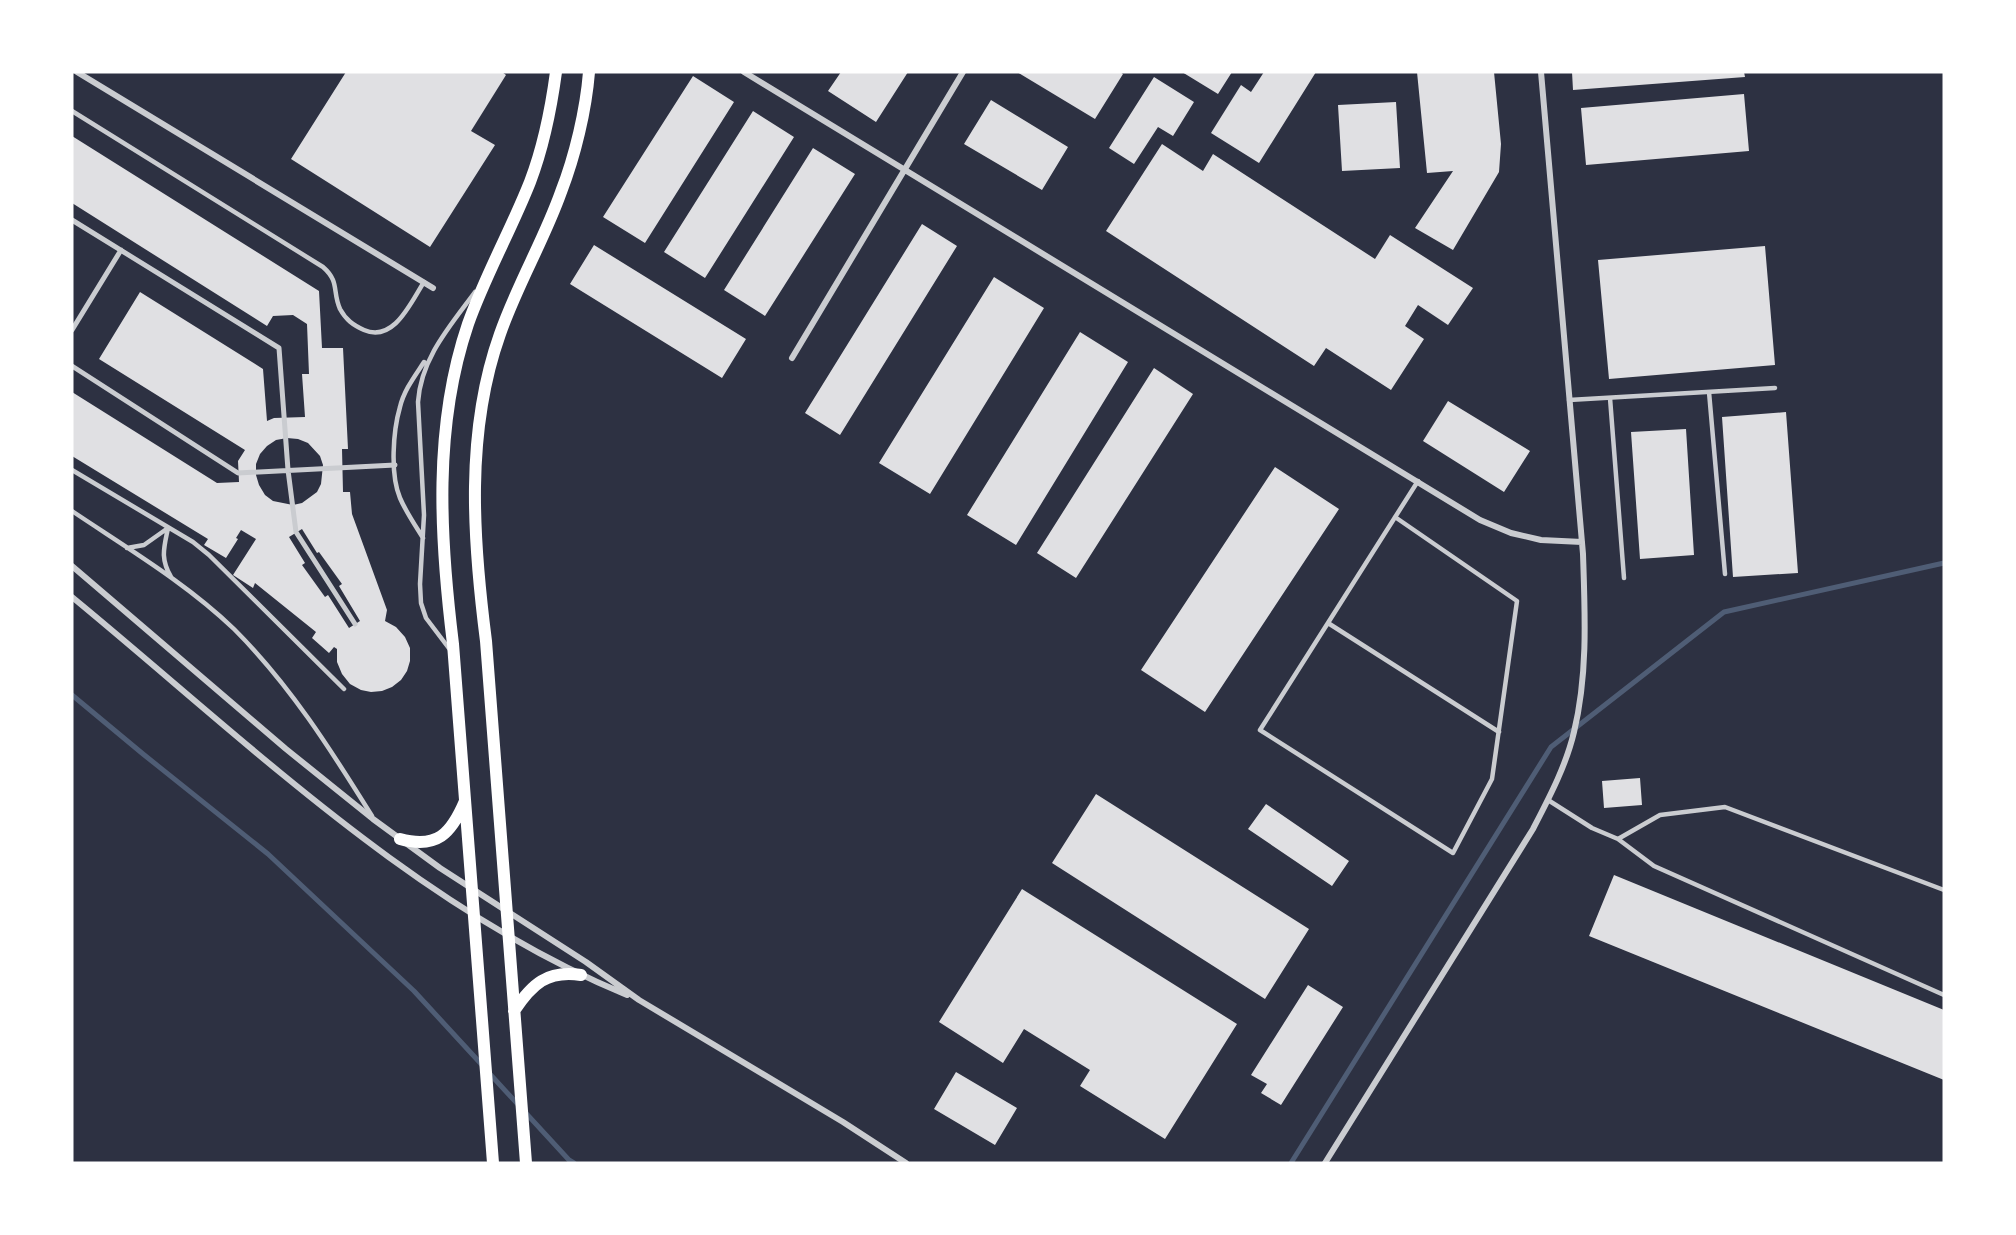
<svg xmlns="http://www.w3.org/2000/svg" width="2016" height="1235" viewBox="0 0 2016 1235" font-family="Signika,sans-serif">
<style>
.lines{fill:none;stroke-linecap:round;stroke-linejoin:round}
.stream{stroke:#4f5d75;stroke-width:5}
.building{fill:#e0e0e3;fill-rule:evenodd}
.service{stroke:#caccd0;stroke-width:4.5}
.pedestrian{stroke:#caccd0;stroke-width:5}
.minor{stroke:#caccd0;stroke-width:6}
.secondary{stroke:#fff;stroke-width:12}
</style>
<rect width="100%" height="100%" fill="#2d3142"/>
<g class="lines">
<!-- stream -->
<path class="stream" d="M 72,695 L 143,754 L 268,854 L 414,991 L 483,1066
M 489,1073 L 569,1160 L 574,1163
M 1291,1163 L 1551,747 L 1724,612 L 1944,563"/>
</g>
<!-- building -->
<path class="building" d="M 346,72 L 502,72 L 506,75 L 471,131 L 495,145 L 430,247 L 291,159 Z
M 841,72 L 908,72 L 876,122 L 828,91 Z
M 1017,72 L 1120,72 L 1123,74 L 1095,119 Z
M 1182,72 L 1232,72 L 1218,94 Z
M 1264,72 L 1316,72 L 1259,163 L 1211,133 L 1241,85 L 1251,92 Z
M 1417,72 L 1494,72 L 1501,144 L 1499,172 L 1453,250 L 1415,228 L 1453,171 L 1427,173 Z
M 1572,72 L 1744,72 L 1745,77 L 1573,90 Z
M 693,76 L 734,102 L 645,243 L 603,217 Z
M 1154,77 L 1194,102 L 1173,136 L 1158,127 L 1134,164 L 1109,148 Z
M 1744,94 L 1749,151 L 1586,165 L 1581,108 Z
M 991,100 L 1068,147 L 1042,190 L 964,144 Z
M 1396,102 L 1400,168 L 1342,171 L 1338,105 Z
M 753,111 L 794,137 L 705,278 L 664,252 Z
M 72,136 L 319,291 L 322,348 L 343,348 L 348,449 L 342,449 L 343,492 L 350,492 L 352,514 L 387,610 L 385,621 L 396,627 L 405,637 L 410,648 L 410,661 L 407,671 L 401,680 L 392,687 L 382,691 L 371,692 L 361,690 L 350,684 L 342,674 L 337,662 L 337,649 L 334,647 L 329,653 L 312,638 L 316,632 L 255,583 L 253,588 L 233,575 L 256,539 L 241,530 L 236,538 L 238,539 L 226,558 L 204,545 L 208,539 L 72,456 L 72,392 L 217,483 L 239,482 L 238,461 L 245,450 L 99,359 L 140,292 L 263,369 L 267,421 L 274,418 L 305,417 L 302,374 L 309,374 L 307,324 L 293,315 L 273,316 L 267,326 L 72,203 ZM 287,438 L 298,439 L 308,443 L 320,456 L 323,465 L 321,484 L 317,492 L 302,503 L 293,505 L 273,501 L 265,495 L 259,485 L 256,475 L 256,464 L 260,454 L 267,446 L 276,440 ZM 302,529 L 317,553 L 319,552 L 342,584 L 339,586 L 360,621 L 349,628 L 328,595 L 325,597 L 302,565 L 305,563 L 289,537 Z
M 1162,144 L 1203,171 L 1213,154 L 1375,259 L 1390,235 L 1473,288 L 1448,325 L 1418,305 L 1405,326 L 1424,339 L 1391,390 L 1326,348 L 1314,366 L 1106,231 Z
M 813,148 L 855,174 L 765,316 L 724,290 Z
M 922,224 L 957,246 L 840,435 L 805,413 Z
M 594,245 L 746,339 L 722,378 L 570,284 Z
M 1765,246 L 1775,365 L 1609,379 L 1598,260 Z
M 994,277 L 1044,308 L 930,494 L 879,463 Z
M 1080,332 L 1128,362 L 1016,545 L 967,515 Z
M 1154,368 L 1193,394 L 1076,578 L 1037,553 Z
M 1448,401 L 1530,451 L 1504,492 L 1423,441 Z
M 1786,412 L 1798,573 L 1733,577 L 1722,417 Z
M 1686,429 L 1694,555 L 1640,559 L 1631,432 Z
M 1275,467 L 1339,509 L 1205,712 L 1141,670 Z
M 1640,778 L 1642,805 L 1604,808 L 1602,781 Z
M 1096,794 L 1309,929 L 1265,999 L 1052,863 Z
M 1266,804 L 1349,861 L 1332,886 L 1248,829 Z
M 1614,875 L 1944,1010 L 1944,1080 L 1589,936 Z
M 1022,889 L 1237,1024 L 1165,1139 L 1080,1086 L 1090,1070 L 1024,1029 L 1003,1063 L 939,1022 Z
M 1308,985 L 1343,1007 L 1281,1105 L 1261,1093 L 1267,1084 L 1251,1075 Z
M 956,1072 L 1017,1108 L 995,1145 L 934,1109 Z"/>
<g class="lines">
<!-- service -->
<path class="service" d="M 72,111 L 323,267 C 340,282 332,291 340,309 C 346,320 353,325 364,330 C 394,343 411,302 424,282
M 1709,392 L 1725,574
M 1610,398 L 1624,578
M 1569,400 L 1775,388
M 72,470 L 193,542 L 209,555 L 344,689
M 72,511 C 127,548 186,583 234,629 C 290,685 331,750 372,816
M 1395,517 L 1517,601 L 1492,779 L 1453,853 L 1260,730 L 1418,481
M 168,528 C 164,548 160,558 171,577
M 423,538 C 415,525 406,512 400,498 C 390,474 393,431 400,407 C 404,390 415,376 424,362
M 127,548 L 144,545 L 168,528
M 1328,623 L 1499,732
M 451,651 L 426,618 L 421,603 L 420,584 L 424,515 L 418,402 C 421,358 450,326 475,292
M 1548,800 L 1592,828 L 1618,839 L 1660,815 L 1725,807 L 1944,890
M 1618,839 L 1654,866 L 1944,995"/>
<!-- pedestrian -->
<path class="pedestrian" d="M 72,220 L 279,348 L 288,470 L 296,532 L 355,624
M 72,330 L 121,250
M 72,366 L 238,473 L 395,465"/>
<!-- minor -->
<path class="minor" d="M 77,72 L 433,288
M 744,72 L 1480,520 L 1511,533 L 1541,540 L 1582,542
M 792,358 L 963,72
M 72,566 L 286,749 L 373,819 L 440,868 L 586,962 L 639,1000 L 843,1122 L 906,1163
M 72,597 C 247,741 415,907 627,995
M 1325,1163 L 1533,829 C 1549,798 1566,766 1574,732 C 1588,674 1585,614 1583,554 L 1541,72"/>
<!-- secondary -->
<path class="secondary" d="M 400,839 C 437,849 451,834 465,801
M 514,1011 C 532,984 547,970 581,975
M 493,1163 L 453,644 C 440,538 433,427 468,324 C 485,276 511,230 530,182 C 543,148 551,109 556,72
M 526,1163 L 486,641 C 473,540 465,432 500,334 C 517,285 544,240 561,192 C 575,156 586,110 589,72"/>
</g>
<!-- border -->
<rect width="2016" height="1235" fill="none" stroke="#ffffff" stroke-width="147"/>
</svg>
